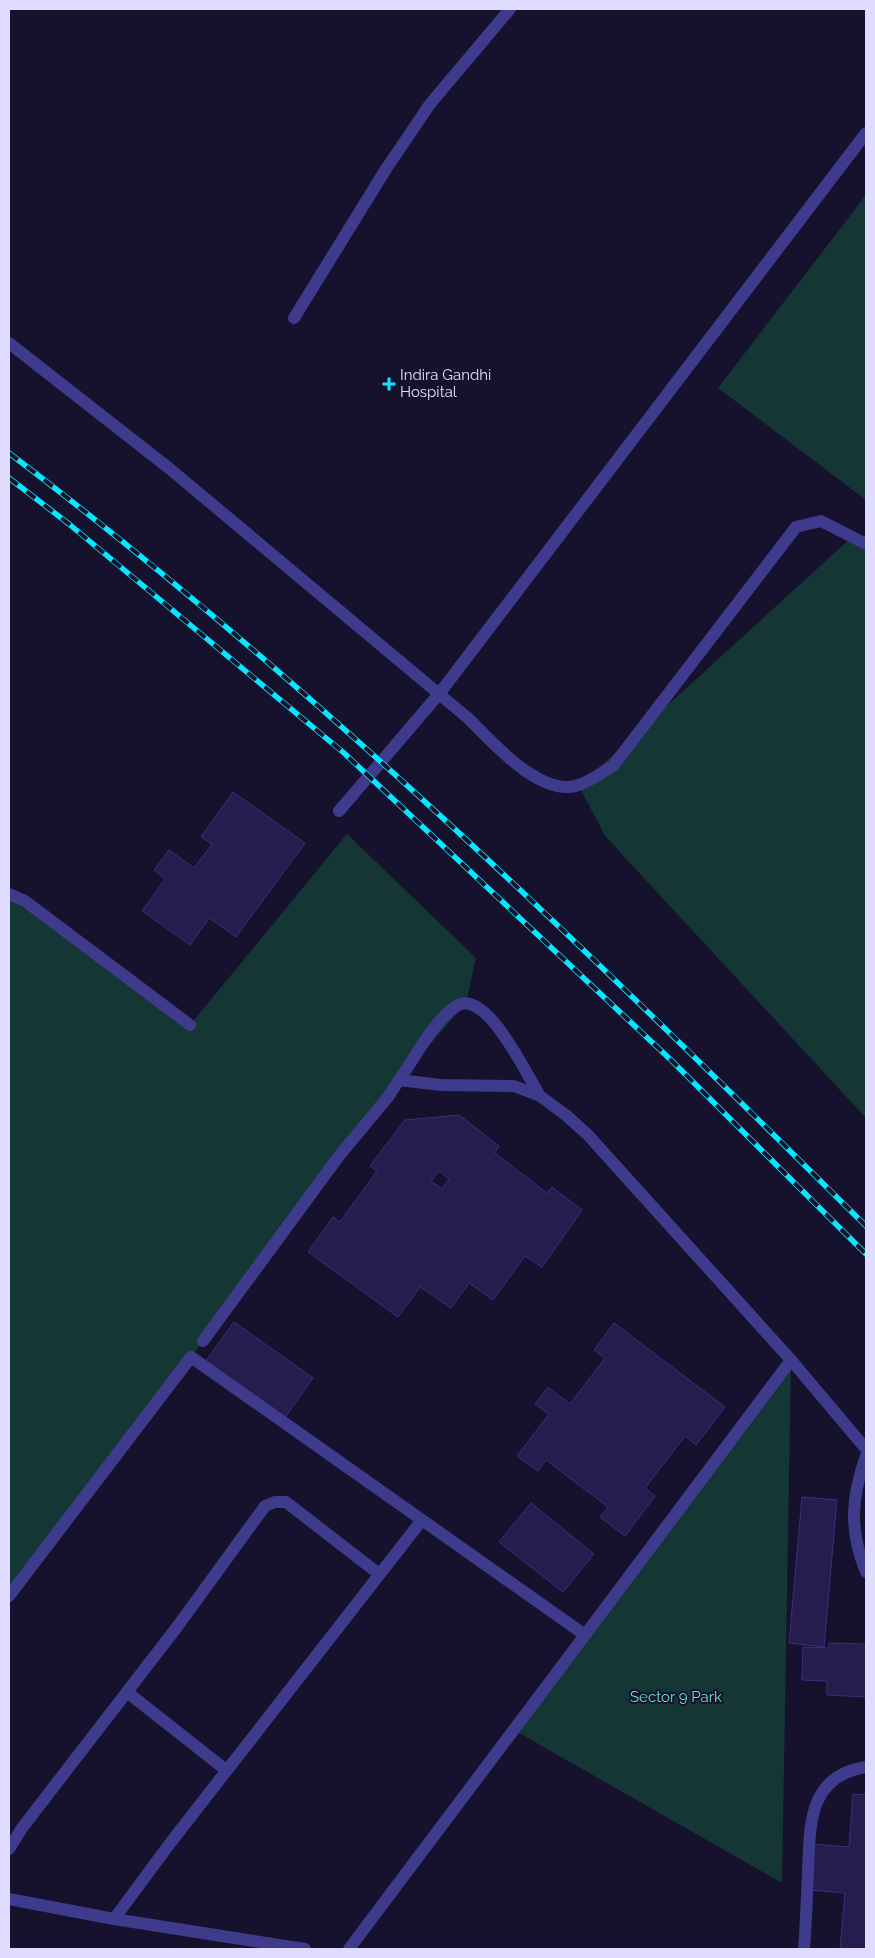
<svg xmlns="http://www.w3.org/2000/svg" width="875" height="1958" viewBox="0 0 875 1958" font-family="Raleway,sans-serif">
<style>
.green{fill:#143735}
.building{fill:#261c4e;stroke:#3d2e7a;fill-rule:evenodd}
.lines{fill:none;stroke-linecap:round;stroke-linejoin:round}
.lane{stroke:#3e3b8c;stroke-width:12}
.street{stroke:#3e3b8c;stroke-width:12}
.rail-casing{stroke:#08e7ff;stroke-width:5.5}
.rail{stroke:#16112c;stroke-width:4;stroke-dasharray:11;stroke-linecap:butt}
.poi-dot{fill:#08e7ff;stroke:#16112c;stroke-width:2}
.labels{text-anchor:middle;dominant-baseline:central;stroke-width:4;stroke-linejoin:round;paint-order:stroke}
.poi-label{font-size:15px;fill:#e0dcff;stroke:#16112c;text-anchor:start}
.park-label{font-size:15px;fill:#64e4c3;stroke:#16112c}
</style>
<rect width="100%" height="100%" fill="#16112c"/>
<!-- green -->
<path class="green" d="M 866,195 L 866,500 L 718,388 Z
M 853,536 L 866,546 L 866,1118 L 605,836 L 579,786 Z
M 347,834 L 476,958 L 466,1003 L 399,1080 L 9,1600 L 9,895 L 190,1025 Z
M 791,1360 L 782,1883 L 512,1729 Z"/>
<!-- building -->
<path class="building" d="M 233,792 L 305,843 L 236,937 L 209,918 L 190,945 L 142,911 L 165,879 L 154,870 L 169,850 L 194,868 L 212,844 L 201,837 Z
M 459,1115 L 499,1146 L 495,1153 L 547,1193 L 552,1187 L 582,1210 L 542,1267 L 525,1256 L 493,1300 L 469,1283 L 451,1308 L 420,1287 L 398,1317 L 308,1252 L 333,1217 L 340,1222 L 377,1171 L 370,1166 L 405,1120 ZM 439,1171 L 449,1179 L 442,1189 L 431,1181 Z
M 234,1322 L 313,1378 L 284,1419 L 205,1362 Z
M 614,1323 L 725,1407 L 696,1445 L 685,1436 L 645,1488 L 655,1496 L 625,1536 L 600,1517 L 608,1507 L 546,1460 L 538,1471 L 517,1456 L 549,1414 L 535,1404 L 548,1387 L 570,1404 L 605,1358 L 594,1350 Z
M 802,1497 L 837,1500 L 824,1647 L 789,1643 Z
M 531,1503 L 594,1554 L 563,1592 L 499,1542 Z
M 829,1643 L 866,1644 L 866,1697 L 827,1695 L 827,1681 L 802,1680 L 803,1647 L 829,1648 Z
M 853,1794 L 866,1795 L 866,1949 L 840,1949 L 845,1893 L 809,1890 L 812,1844 L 849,1847 Z"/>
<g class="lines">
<!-- lane -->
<path class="lane" d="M 294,318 L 386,169 L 430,104 L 510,9
M 339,811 L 439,694
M 9,894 L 25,901 L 190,1025
M 399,1080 C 416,1057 431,1024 455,1007 C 485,984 527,1076 540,1096
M 203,1341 L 339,1156 L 388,1097 L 399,1080 L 441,1085 L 514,1086 L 540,1096 L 567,1116 L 588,1135 L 791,1360 L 866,1449
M 866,1456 C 851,1498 849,1530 866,1572
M 585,1635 L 791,1360
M 804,1949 C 806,1924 807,1898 808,1872 C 810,1827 807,1776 866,1767"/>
<!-- street -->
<path class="street" d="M 9,343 L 170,469 L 469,719 C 493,743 541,798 579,785 C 591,781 602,772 613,766 L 796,527 L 821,521 L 866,544
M 439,694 L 866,133
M 9,1596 L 191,1357 L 585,1635 L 349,1949
M 127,1692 L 226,1770
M 9,1849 L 22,1828 L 177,1627 L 265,1506 L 275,1502 L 286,1502 L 379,1574
M 9,1899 L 114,1919 L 305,1949
M 114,1919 L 171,1842 L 422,1520"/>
<!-- rail casing -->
<g class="rail-casing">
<path id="rail" d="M 9,453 C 316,685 593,955 866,1226
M 9,478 L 69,524 L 344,753 L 671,1060 L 866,1254"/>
</g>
<!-- rail -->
<use href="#rail" class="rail"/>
</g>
<!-- markers -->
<path class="poi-dot" d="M386.5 376.5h5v5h5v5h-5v5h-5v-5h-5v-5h5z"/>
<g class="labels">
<!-- poi labels -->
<g class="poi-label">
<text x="400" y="375">Indira Gandhi<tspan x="400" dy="17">Hospital</tspan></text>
</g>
<!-- park labels -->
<g class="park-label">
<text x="676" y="1697">Sector 9 Park</text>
</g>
</g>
<!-- border -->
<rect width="875" height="1958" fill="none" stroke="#e0dcff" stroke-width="20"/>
</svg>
